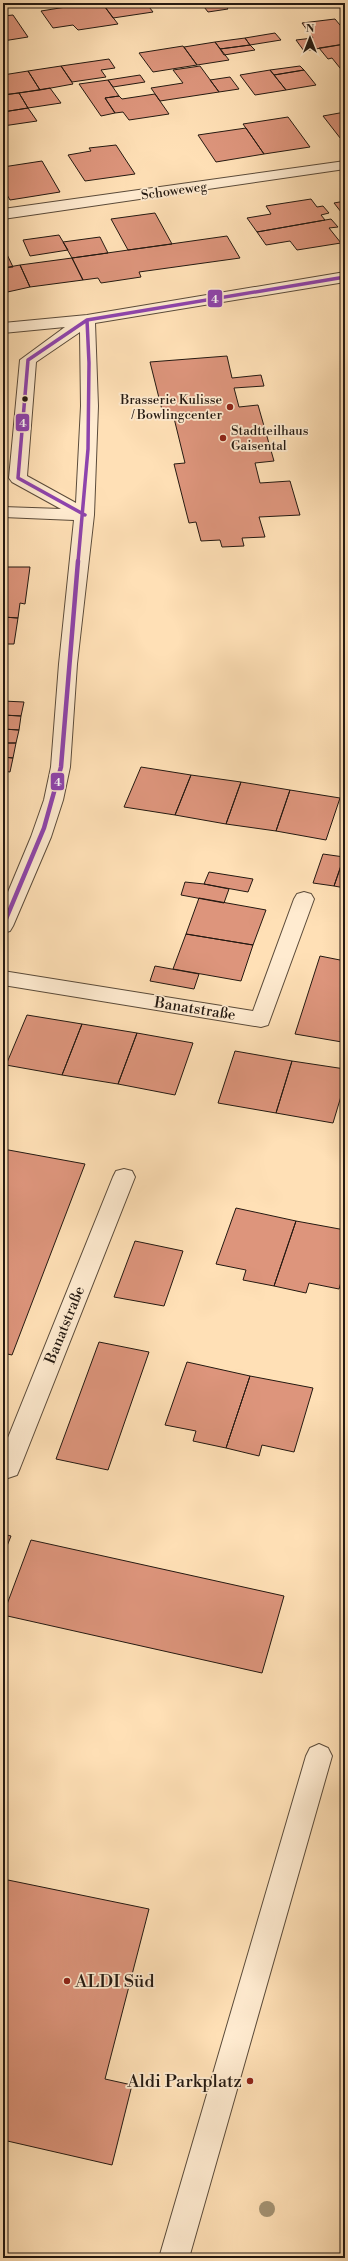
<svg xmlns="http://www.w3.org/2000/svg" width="348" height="2261" viewBox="0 0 348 2261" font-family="'Libre Bodoni',serif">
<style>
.building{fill:#dd957c;stroke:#241911}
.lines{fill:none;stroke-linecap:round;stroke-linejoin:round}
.lane-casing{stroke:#5b4b3a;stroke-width:2}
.street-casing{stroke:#5b4b3a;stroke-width:2}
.lane{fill:#ffebd0;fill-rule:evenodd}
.street{fill:#ffebd0;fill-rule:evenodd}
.bus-1-far1-casing{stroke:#ffebd0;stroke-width:5.5}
.bus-1-casing{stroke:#ffebd0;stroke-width:8}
.bus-1-far1{stroke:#8e44ad;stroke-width:3.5}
.bus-1{stroke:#8e44ad;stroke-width:4.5}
.tree{fill:#a49374}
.bus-dot{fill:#241911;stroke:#ffebd0;stroke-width:1.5}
.poi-dot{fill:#8f2418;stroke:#ffebd0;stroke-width:1.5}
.labels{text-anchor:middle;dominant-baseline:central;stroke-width:3.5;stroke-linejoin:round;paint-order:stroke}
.far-street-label{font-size:13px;fill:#241911;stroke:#ffebd0}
.far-poi-label{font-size:13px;fill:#241911;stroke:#ffebd0;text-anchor:end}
.street-label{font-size:15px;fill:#241911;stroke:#ffebd0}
.near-poi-label{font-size:18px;fill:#241911;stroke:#ffebd0;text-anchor:start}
.line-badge{stroke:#ffebd0;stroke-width:1.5}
.badge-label{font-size:11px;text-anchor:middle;font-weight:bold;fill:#fff}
</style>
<rect width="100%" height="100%" fill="#ffe0b6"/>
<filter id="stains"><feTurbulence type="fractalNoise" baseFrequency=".005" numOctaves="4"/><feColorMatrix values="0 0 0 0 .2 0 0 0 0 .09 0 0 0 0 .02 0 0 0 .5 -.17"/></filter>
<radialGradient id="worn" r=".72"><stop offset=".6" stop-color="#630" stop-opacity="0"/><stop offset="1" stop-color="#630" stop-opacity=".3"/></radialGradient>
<!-- building -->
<path class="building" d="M 91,3 L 102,3 L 118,24 L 78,30 L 73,25 L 53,28 L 41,11 Z
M 102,3 L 146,3 L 153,12 L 113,18 Z
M 201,3 L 232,3 L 224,4 L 228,9 L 208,12 Z
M 13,15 L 28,37 L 3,41 L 3,16 Z
M 335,19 L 345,31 L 345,44 L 304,51 L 296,40 L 313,38 L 302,23 Z
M 275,33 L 281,40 L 250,45 L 245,38 Z
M 245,38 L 250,45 L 220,49 L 215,42 Z
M 215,42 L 229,60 L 197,65 L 184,47 Z
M 345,44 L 345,73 L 344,73 L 332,58 L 328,59 L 319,48 Z
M 250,45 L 255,50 L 224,55 L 220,49 Z
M 183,46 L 197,65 L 153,72 L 139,53 Z
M 109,59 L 115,68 L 101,70 L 106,77 L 72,82 L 61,66 Z
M 61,66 L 73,84 L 40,90 L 28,71 Z
M 200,66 L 219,92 L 160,101 L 151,88 L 183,83 L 173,70 Z
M 300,66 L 304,70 L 274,75 L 270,70 Z
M 270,70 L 286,90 L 255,95 L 240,75 Z
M 304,70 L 316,85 L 286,90 L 274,75 Z
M 28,71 L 40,90 L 3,95 L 3,75 Z
M 140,75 L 145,82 L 113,87 L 108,80 Z
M 230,77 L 239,89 L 219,92 L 210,80 Z
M 108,80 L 119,96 L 105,98 L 115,113 L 101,116 L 79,84 Z
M 50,88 L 61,103 L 28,108 L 19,93 Z
M 19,93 L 28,108 L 3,112 L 3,95 Z
M 155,94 L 169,114 L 129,120 L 123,112 L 115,113 L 105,98 L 119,96 L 122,99 Z
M 28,108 L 37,121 L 3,126 L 3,112 Z
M 345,112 L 345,143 L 344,143 L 323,116 Z
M 288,117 L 310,147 L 264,154 L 243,124 Z
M 246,128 L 264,154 L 216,162 L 198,135 Z
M 116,145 L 135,174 L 85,181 L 68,155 L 91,151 L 89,148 Z
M 42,161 L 60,192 L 10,200 L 3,188 L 3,167 Z
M 311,199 L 317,207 L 323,206 L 329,213 L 321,215 L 325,220 L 257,232 L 247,218 L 271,214 L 266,206 Z
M 345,201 L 345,217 L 334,203 Z
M 155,213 L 172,244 L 128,250 L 111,219 Z
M 331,219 L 338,227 L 329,228 L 341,243 L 297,250 L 290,241 L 266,245 L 257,232 Z
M 59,235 L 68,250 L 30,256 L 23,240 Z
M 227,236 L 240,258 L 139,272 L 141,277 L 101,283 L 98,278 L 83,280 L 72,258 Z
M 100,237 L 108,253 L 72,258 L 63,242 Z
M 3,246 L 13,267 L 3,268 Z
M 72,258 L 83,280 L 30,287 L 20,265 Z
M 20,265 L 30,287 L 3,293 L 3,268 Z
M 227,356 L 232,378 L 261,375 L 264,386 L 234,388 L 239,407 L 258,405 L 274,461 L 255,463 L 260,483 L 290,481 L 300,515 L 259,517 L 265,537 L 242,538 L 244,546 L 222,547 L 220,540 L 201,541 L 196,522 L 189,523 L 174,464 L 185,463 L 173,414 L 163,414 L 150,362 Z
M 3,567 L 30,567 L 25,604 L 20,603 L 18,618 L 3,617 Z
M 3,617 L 18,618 L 14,644 L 3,644 Z
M 3,701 L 24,702 L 21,716 L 3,715 Z
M 3,715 L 21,716 L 19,730 L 3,729 Z
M 3,729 L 19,730 L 16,743 L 3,743 Z
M 3,743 L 16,743 L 13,758 L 3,757 Z
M 3,757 L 13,758 L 10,772 L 3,771 Z
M 141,767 L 191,775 L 175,815 L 124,807 Z
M 191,775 L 241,782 L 226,824 L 175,815 Z
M 241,782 L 290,790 L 276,831 L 226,824 Z
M 290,790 L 340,798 L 326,840 L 276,831 Z
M 323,854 L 344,857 L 334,886 L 313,883 Z
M 344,857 L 345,857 L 345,888 L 334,886 Z
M 209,872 L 253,879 L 248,892 L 204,884 Z
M 185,882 L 204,884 L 229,889 L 224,903 L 181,895 Z
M 199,898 L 266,910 L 253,945 L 186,934 Z
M 186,934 L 253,945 L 241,981 L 173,969 Z
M 320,956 L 345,961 L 345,1033 L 342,1042 L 295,1034 Z
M 155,966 L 199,974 L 194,989 L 150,981 Z
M 27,1015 L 82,1024 L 62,1075 L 6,1065 Z
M 82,1024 L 137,1033 L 118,1084 L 62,1075 Z
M 137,1033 L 193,1043 L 175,1095 L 118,1084 Z
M 235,1051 L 292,1061 L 276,1113 L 218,1103 Z
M 292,1061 L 345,1069 L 345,1083 L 333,1123 L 276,1113 Z
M 3,1149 L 85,1164 L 12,1355 L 3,1353 Z
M 236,1208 L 296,1221 L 274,1286 L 243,1280 L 246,1270 L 216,1264 Z
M 296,1221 L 345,1230 L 345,1269 L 339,1289 L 309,1283 L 306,1293 L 274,1286 Z
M 135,1241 L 183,1251 L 164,1306 L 114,1297 Z
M 99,1342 L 149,1352 L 108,1470 L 56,1459 Z
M 187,1362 L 250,1376 L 226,1448 L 193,1441 L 196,1431 L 165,1425 Z
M 250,1376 L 313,1388 L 294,1452 L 262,1445 L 259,1456 L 226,1448 Z
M 3,1534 L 11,1536 L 3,1556 Z
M 31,1540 L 284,1596 L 262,1673 L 3,1615 Z
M 3,1879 L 149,1909 L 105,2079 L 132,2085 L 112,2165 L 3,2140 Z"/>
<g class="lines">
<!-- lane casing -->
<g class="lane-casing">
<path id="lane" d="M 304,892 L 311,894 L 314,899 L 268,1025 L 261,1027 L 3,985 L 3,971 L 253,1011 L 294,899 L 297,894 Z
M 319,1744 L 328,1748 L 332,1756 L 189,2258 L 159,2258 L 306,1756 L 310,1748 Z"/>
</g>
<!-- street casing -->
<g class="street-casing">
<path id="street" d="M 345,161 L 345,169 L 3,219 L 3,209 Z
M 345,272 L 345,282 L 95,323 L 98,406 L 94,515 L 77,664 L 70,767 L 63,800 L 51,837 L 13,926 L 10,931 L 3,933 L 3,904 L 31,837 L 44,800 L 51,767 L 59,664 L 74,520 L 3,517 L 3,507 L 61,509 L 12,482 L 9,478 L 20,360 L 65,327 L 3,333 L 3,323 L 87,315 ZM 80,332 L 81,406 L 76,503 L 27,476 L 36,362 Z
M 124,1169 L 132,1171 L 135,1177 L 20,1468 L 17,1475 L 8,1478 L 3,1477 L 3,1450 L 113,1177 L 116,1171 Z"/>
</g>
<!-- lane -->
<use href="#lane" class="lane"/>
<!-- street -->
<use href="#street" class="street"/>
<!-- bus-1-far1 casing -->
<g class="bus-1-far1-casing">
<path id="bus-1-far1" d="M 85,515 L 18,478 L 28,360 L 87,320 L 345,277
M 78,562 L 88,449 L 89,363 L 87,320"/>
</g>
<!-- bus-1 casing -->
<g class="bus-1-casing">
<path id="bus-1" d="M 3,926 L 44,828 L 61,767 L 78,561"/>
</g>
<!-- bus-1-far1 -->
<use href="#bus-1-far1" class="bus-1-far1"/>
<!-- bus-1 -->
<use href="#bus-1" class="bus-1"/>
</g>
<!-- trees -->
<circle class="tree" cx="267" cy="2209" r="8"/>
<!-- markers -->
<circle class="bus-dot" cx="25" cy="399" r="3.5"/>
<g class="poi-dot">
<circle cx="230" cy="407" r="4"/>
<circle cx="223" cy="438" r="4"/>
<circle cx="67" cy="1981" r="4"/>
<circle cx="250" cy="2081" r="4"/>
</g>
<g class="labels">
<!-- far-street labels -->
<g class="far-street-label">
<text transform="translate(174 191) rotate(-8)">Schoweweg</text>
</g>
<!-- far-poi labels -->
<g class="far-poi-label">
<text x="222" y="400">Brasserie Kulisse<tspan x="222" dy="15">/ Bowlingcenter</tspan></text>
<text x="231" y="431" text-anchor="start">Stadtteilhaus<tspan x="231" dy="15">Gaisental</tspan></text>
</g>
<!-- street labels -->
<g class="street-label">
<text transform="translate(195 1009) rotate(9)">Banatstraße</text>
<text transform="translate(65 1325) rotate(-68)">Banatstraße</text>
</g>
<!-- near-poi labels -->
<g class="near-poi-label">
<text x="75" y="1981">ALDI Süd</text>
<text x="242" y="2081" text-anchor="end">Aldi Parkplatz</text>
</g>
</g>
<g class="line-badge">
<rect x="207" y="289" width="16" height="19" rx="4" fill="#8e44ad"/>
<rect x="15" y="413" width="15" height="19" rx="4" fill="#8e44ad"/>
<rect x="50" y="772" width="15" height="19" rx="4" fill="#8e44ad"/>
</g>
<g class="badge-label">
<text x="215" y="303">4</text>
<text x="23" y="427">4</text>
<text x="58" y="786">4</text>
</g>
<!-- margin -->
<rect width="348" height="2261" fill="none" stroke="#ffe0b6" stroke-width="16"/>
<rect x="4" y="4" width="340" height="2253" fill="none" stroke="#241911" stroke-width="2"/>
<rect x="8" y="8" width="332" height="2245" fill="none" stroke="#241911"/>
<!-- north arrow -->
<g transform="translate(310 38)" stroke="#ffebd0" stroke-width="3" paint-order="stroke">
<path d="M0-3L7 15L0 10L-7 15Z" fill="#241911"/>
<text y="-6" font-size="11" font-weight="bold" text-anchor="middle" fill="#241911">N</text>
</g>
<rect width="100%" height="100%" filter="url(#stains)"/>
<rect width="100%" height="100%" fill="url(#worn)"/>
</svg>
